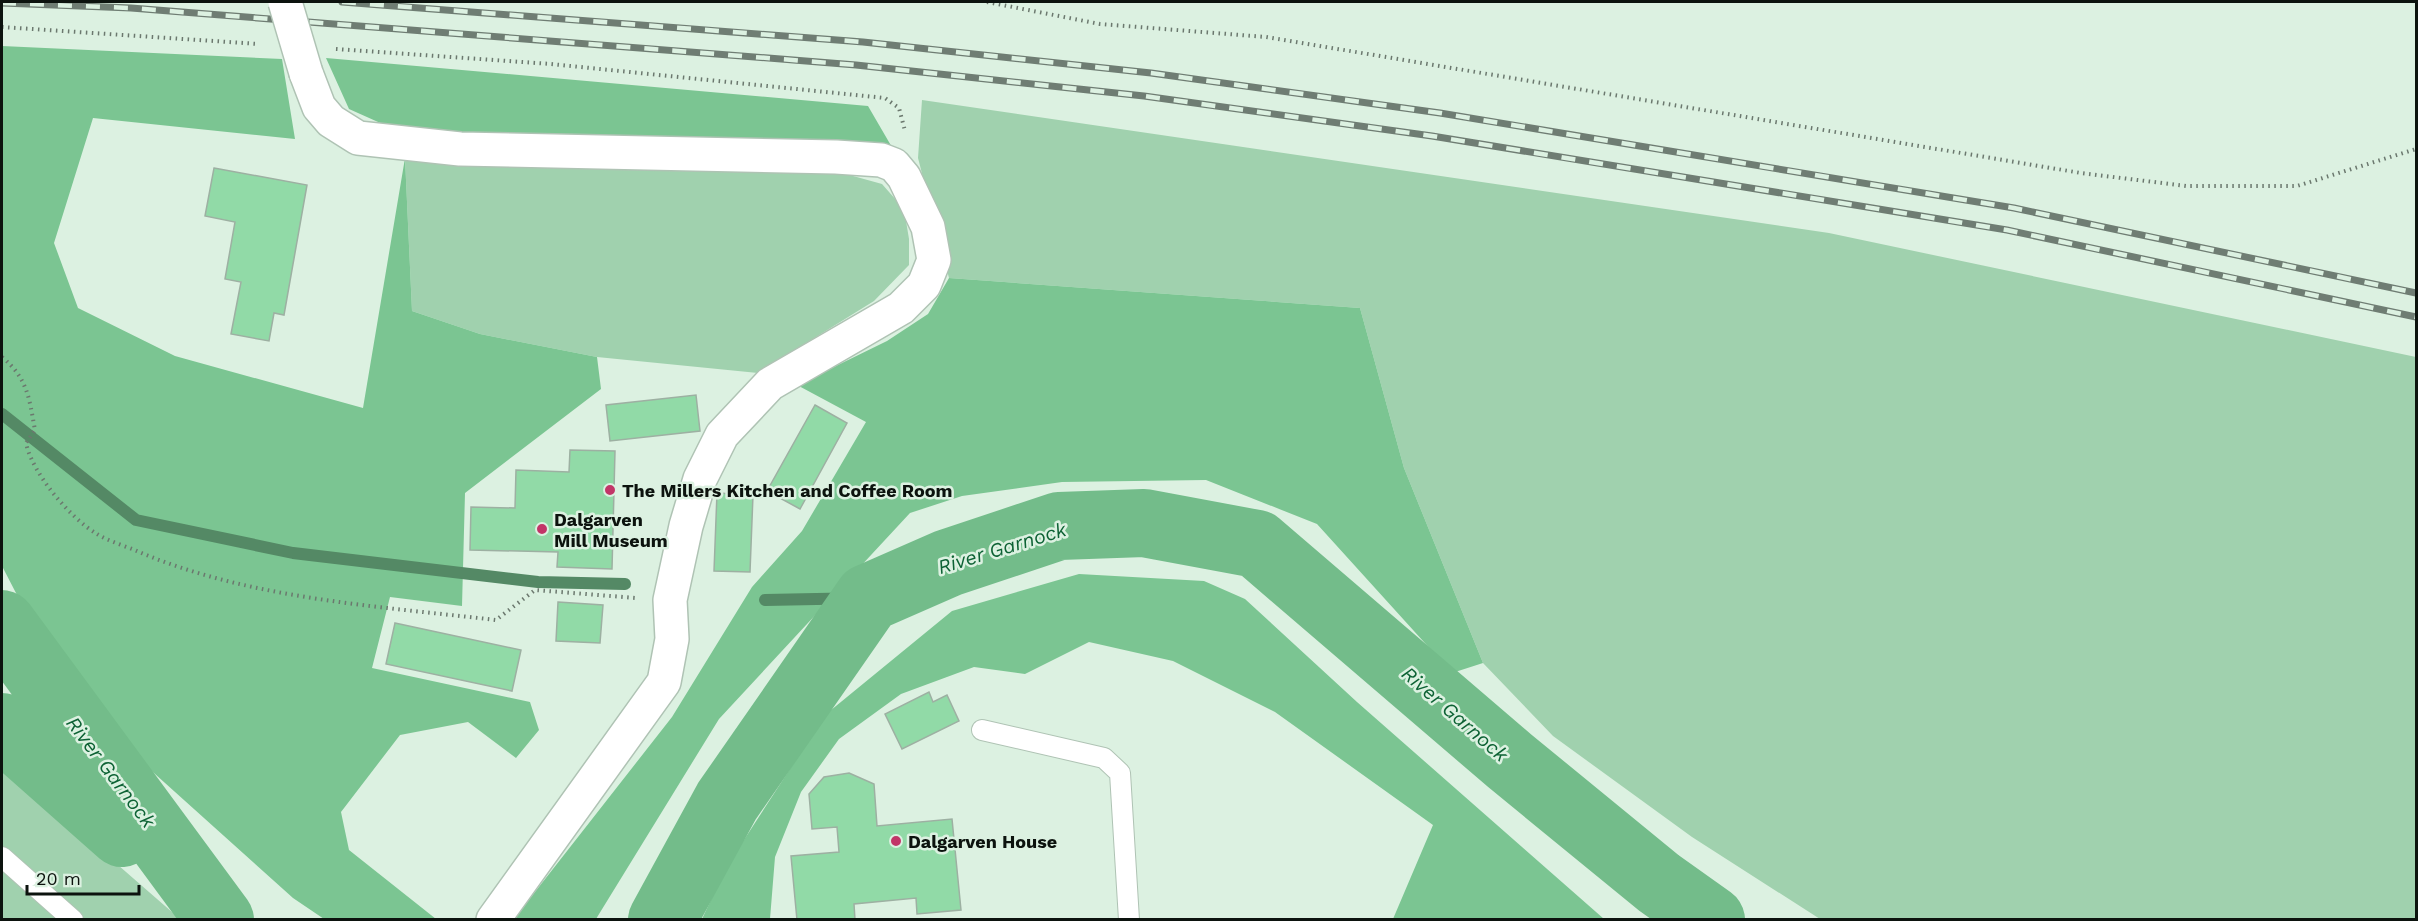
<svg xmlns="http://www.w3.org/2000/svg" width="2418" height="921" viewBox="0 0 2418 921" font-family="'Work Sans',sans-serif">
<style>
.green{fill:#a0d1ae}
.forest{fill:#7bc592}
.lines{fill:none;stroke-linecap:round;stroke-linejoin:round}
.stream{stroke:#548965;stroke-width:12}
.river{stroke:#73bc8a;stroke-width:68}
.building{fill:#91daa7;stroke:#9db0a2;stroke-width:1.5}
.lane-casing{stroke:#afc3b4;stroke-width:22}
.street-casing{stroke:#afc3b4;stroke-width:36}
.path{stroke:#6b786e;stroke-width:4;stroke-dasharray:1.5 4.5;stroke-linecap:butt}
.lane{stroke:#fff;stroke-width:20}
.street{stroke:#fff;stroke-width:33}
.rail-casing{stroke:#6f7d73;stroke-width:7}
.rail{stroke:#dcf1e1;stroke-width:4.5;stroke-dasharray:14;stroke-linecap:butt}
.street-bridge-casing{stroke:#afc3b4;stroke-width:36;stroke-linecap:butt}
.street-bridge{stroke:#fff;stroke-width:33}
.poi-dot{fill:#c23568;stroke:#dcf1e1;stroke-width:2}
.labels{text-anchor:middle;dominant-baseline:central;stroke-width:5;stroke-linejoin:round;paint-order:stroke}
.poi-label{font-size:18px;font-weight:bold;fill:#0c130e;stroke:#dcf1e1;text-anchor:start}
.water-label{font-size:20px;font-style:italic;fill:#0d6234;stroke:#dcf1e1}
</style>
<rect width="100%" height="100%" fill="#dcf1e1"/>
<!-- green -->
<path class="green" d="M 922,100 L 1829,233 L 2416,357 L 2416,919 L 1820,919 L 1692,837 L 1553,736 L 1483,663 L 1404,468 L 1360,308 L 949,278 L 918,158 Z
M 405,158 L 835,171 L 882,184 L 904,209 L 909,239 L 909,265 L 874,301 L 758,373 L 597,357 L 480,334 L 412,311 Z
M 2,764 L 180,919 L 2,919 Z"/>
<!-- forest -->
<path class="forest" d="M 2,46 L 282,59 L 295,139 L 93,118 L 54,243 L 78,308 L 175,356 L 363,408 L 405,158 L 412,311 L 480,334 L 597,357 L 601,389 L 465,493 L 462,606 L 390,597 L 372,668 L 530,702 L 539,730 L 516,758 L 468,722 L 400,735 L 341,812 L 349,850 L 436,919 L 324,919 L 293,898 L 145,765 L 17,595 L 2,566 Z
M 326,58 L 868,106 L 893,149 L 464,137 L 396,130 L 349,109 Z
M 949,278 L 1360,308 L 1404,468 L 1483,663 L 1452,673 L 1317,524 L 1206,480 L 1062,482 L 962,496 L 910,513 L 719,719 L 596,919 L 513,920 L 672,717 L 752,587 L 802,531 L 866,422 L 797,385 L 887,341 L 928,314 Z
M 1079,574 L 1204,581 L 1245,599 L 1357,702 L 1604,919 L 1393,919 L 1433,825 L 1275,712 L 1173,661 L 1089,642 L 1025,674 L 974,667 L 901,694 L 839,739 L 801,792 L 775,857 L 770,919 L 702,919 L 727,866 L 825,715 L 952,611 Z"/>
<g class="lines">
<!-- stream -->
<path class="stream" d="M 2,414 L 136,520 L 293,553 L 538,582 L 625,584
M 765,600 L 868,598"/>
<!-- river -->
<path class="river" d="M 2,624 L 220,920
M 2,727 L 122,833
M 662,920 L 727,801 L 868,598 L 948,563 L 1059,526 L 1144,523 L 1257,544 L 1510,761 L 1659,883 L 1711,920"/>
</g>
<!-- building -->
<path class="building" d="M 214,168 L 307,185 L 284,315 L 274,313 L 269,341 L 231,334 L 241,282 L 225,279 L 235,222 L 205,216 Z
M 696,395 L 700,431 L 610,441 L 606,405 Z
M 815,405 L 847,423 L 800,509 L 767,491 Z
M 570,450 L 615,451 L 612,569 L 557,567 L 558,552 L 470,550 L 471,507 L 515,508 L 516,470 L 569,472 Z
M 717,493 L 753,495 L 750,572 L 714,571 Z
M 558,602 L 603,605 L 600,643 L 556,641 Z
M 395,623 L 521,650 L 512,691 L 386,664 Z
M 929,692 L 933,702 L 947,695 L 959,721 L 902,749 L 885,714 Z
M 849,773 L 874,784 L 877,826 L 952,819 L 961,910 L 917,914 L 916,898 L 854,904 L 855,920 L 797,920 L 791,856 L 839,852 L 837,827 L 812,829 L 809,794 L 824,777 Z"/>
<g class="lines">
<!-- lane casing -->
<g class="lane-casing">
<path id="lane" d="M 982,730 L 1104,758 L 1120,773 L 1129,920
M 2,857 L 73,920"/>
</g>
<!-- street casing -->
<g class="street-casing">
<path id="street" d="M 306,73 L 319,107 L 331,121 L 358,138 L 460,149 L 836,157 L 881,160 L 894,165 L 904,177 L 928,227 L 934,260 L 924,285 L 901,308 L 770,384 L 722,435 L 700,479 L 686,526 L 670,600 L 672,639 L 664,682 L 493,920"/>
</g>
<!-- path -->
<path class="path" d="M 987,2 L 1100,24 L 1266,37 L 2081,173 L 2186,186 L 2297,186 L 2416,149
M 2,27 L 259,44
M 336,49 L 551,64 L 885,98 L 899,108 L 905,131
M 2,357 C 28,379 29,398 35,430 L 26,443 C 32,473 70,518 97,534 C 110,542 126,546 139,552 C 251,599 376,606 496,620 L 535,590 L 636,598"/>
<!-- lane -->
<use href="#lane" class="lane"/>
<!-- street -->
<use href="#street" class="street"/>
<!-- rail casing -->
<g class="rail-casing">
<path id="rail" d="M 342,2 L 863,42 L 1151,73 L 1440,113 L 2014,208 L 2416,293
M 2,3 L 131,8 L 856,65 L 1144,96 L 1432,136 L 2007,230 L 2416,317"/>
</g>
<!-- rail -->
<use href="#rail" class="rail"/>
<!-- street-bridge casing -->
<g class="street-bridge-casing">
<path id="street-bridge" d="M 285,2 L 306,73"/>
</g>
<!-- street-bridge -->
<use href="#street-bridge" class="street-bridge"/>
</g>
<!-- markers -->
<g class="poi-dot">
<circle cx="610" cy="490" r="6"/>
<circle cx="542" cy="529" r="6"/>
<circle cx="896" cy="841" r="6"/>
</g>
<g class="labels">
<!-- poi labels -->
<g class="poi-label">
<text x="622" y="490">The Millers Kitchen and Coffee Room</text>
<text x="554" y="519">Dalgarven<tspan x="554" dy="21">Mill Museum</tspan></text>
<text x="908" y="841">Dalgarven House</text>
</g>
<!-- water labels -->
<g class="water-label">
<text transform="translate(1002 548) rotate(-17)">River Garnock</text>
<text transform="translate(1455 714) rotate(41)">River Garnock</text>
<text transform="translate(111 772) rotate(53)">River Garnock</text>
</g>
</g>
<!-- border -->
<rect width="2418" height="921" fill="none" stroke="#0c130e" stroke-width="6"/>
<!-- scale -->
<path d="M27 885v9h112v-9" fill="none" stroke="#0c130e" stroke-width="3"/>
<text x="36" y="885" font-size="18" fill="#0c130e" stroke="#dcf1e1" stroke-width="4.5" paint-order="stroke">20 m</text>
</svg>
